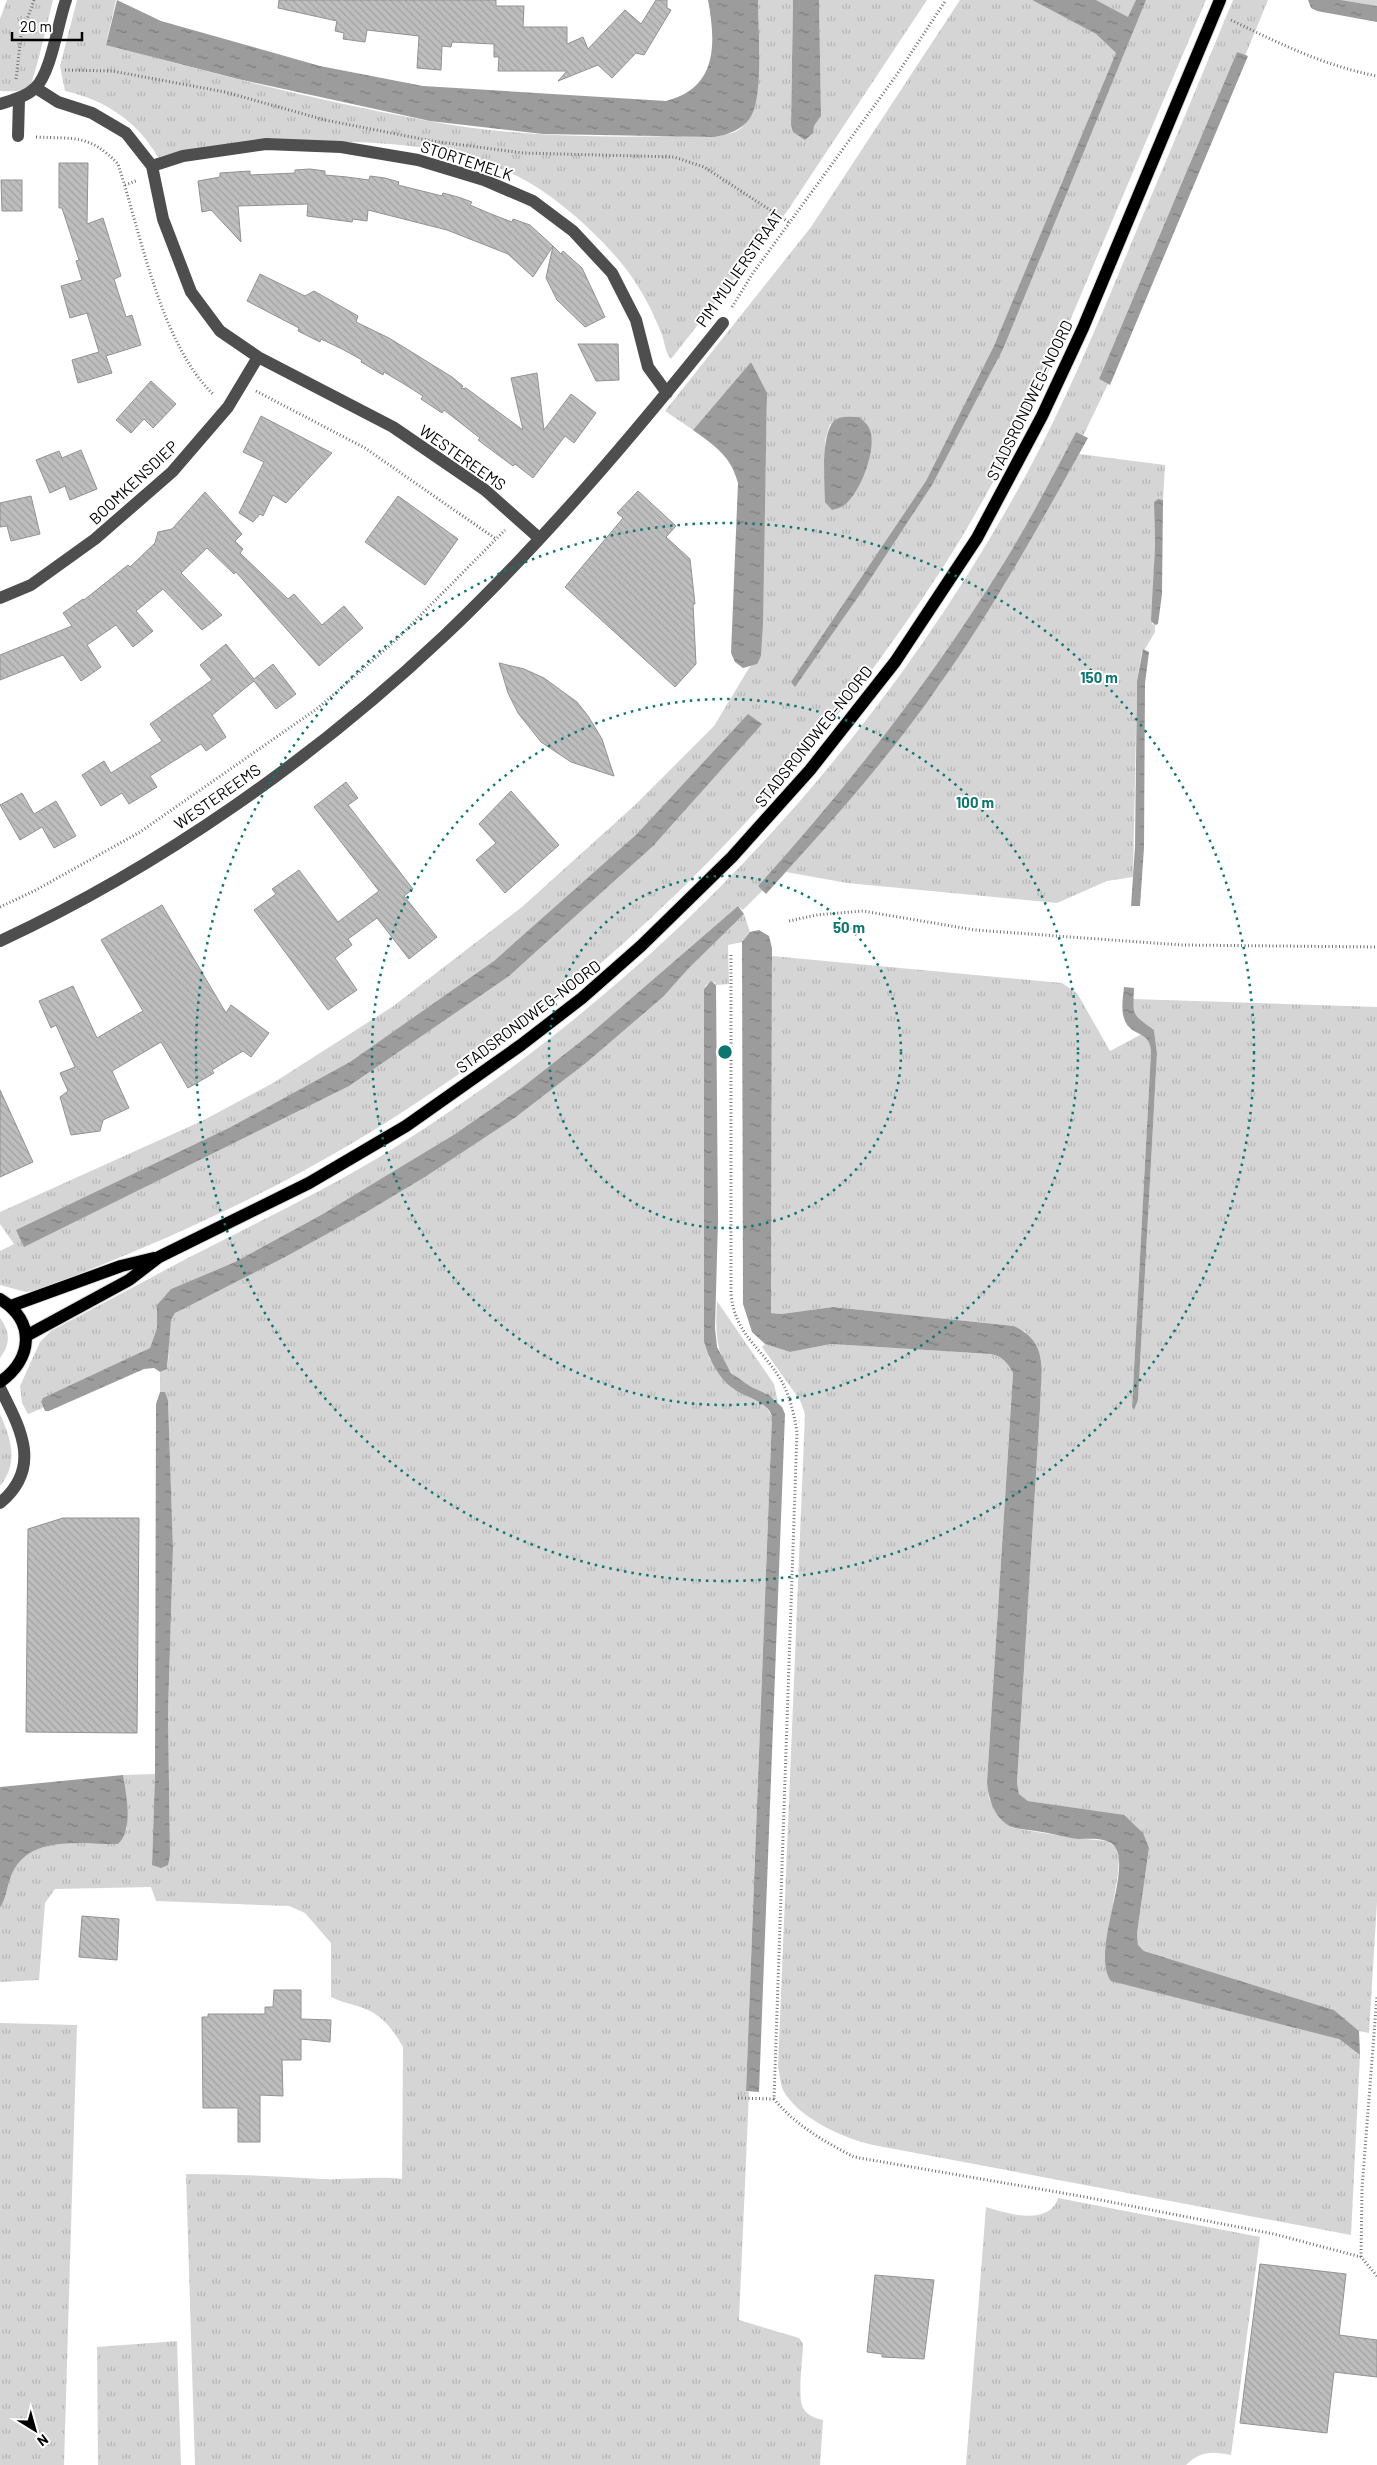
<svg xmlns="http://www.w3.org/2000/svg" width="1377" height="2465" viewBox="0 0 1377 2465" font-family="Barlow,sans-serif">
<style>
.grass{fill:url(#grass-tufts);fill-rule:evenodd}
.water{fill:url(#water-ripples)}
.building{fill:url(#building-back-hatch);stroke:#929292}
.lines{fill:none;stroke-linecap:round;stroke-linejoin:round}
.major-casing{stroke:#dbdbdb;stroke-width:14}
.path{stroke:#707070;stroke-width:3;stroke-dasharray:1 2.5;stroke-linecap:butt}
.minor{stroke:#4e4e4e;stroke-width:12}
.major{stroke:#000;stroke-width:12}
.ring{fill:none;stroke:#0f766e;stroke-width:2.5;stroke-dasharray:2.5 5}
.labels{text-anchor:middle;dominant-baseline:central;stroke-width:4;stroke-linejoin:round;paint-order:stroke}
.street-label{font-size:16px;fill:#000;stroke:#fff}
.centre{fill:#0f766e;stroke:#fff;stroke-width:2.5}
.ring-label{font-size:15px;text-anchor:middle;font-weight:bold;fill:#0f766e;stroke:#fff;stroke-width:4;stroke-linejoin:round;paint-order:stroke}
</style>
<defs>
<pattern id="grass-tufts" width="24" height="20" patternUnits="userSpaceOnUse" patternTransform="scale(1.25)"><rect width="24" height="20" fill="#d5d5d5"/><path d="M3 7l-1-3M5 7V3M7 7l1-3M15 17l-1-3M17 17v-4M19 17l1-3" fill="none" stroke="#b5b5b5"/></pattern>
<pattern id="water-ripples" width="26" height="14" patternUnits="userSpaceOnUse" patternTransform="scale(1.25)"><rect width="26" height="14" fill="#9c9c9c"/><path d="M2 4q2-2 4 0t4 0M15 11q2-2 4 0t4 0" fill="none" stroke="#7d7d7d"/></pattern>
<pattern id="building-back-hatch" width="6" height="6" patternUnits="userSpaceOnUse" patternTransform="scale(1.25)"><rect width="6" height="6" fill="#bebebe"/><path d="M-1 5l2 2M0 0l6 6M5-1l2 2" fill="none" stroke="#a2a2a2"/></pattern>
</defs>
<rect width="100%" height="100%" fill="#fff"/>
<!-- grass -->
<path class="grass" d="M 7,0 L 53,0 C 50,12 34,82 30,86 C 22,93 10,91 0,91 L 0,19 Z
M 77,0 L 116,0 L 106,44 C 212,74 321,101 429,121 C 509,136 594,138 675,136 C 692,136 732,140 743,126 C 766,95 758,37 758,0 L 793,0 L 791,125 L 814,126 L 821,116 L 819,0 L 927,0 L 788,210 L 671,359 C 665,352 665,344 662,335 C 653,311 639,285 623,265 C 595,231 548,188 506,171 C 400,127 284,144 173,153 L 158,157 C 137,121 105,100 65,91 L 60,66 Z
M 960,0 L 1032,0 L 1096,34 L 1122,59 L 1129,18 L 1096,0 L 1206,0 L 1049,370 C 1021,430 991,489 957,545 C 806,787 601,994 356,1141 C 255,1201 147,1249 37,1290 L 26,1292 L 0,1285 L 0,1251 L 14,1244 L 0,1224 L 0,1212 L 204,1120 L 273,1083 L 392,1007 L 522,907 L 635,805 L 714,726 L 749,668 L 761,656 L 767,404 L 751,362 L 693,430 L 665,411 L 811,227 ZM 830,424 L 871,442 L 868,462 L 860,483 L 825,470 L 825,440 Z
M 1233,0 L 1268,0 L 1245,56 L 1237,52 L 1099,379 L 1108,384 L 1083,436 L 1076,432 C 1053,475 1031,520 1005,561 C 933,678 849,785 758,886 L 763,890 L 743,910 L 738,906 L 590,1034 L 524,1086 L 455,1134 L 321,1215 L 235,1262 L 171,1289 L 158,1305 L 157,1328 L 150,1348 L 41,1402 L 43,1408 L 28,1414 L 22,1403 L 20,1386 L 40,1342 L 51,1331 C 81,1315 111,1299 141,1283 C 225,1237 312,1199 394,1148 C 660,981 876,751 1026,475 C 1067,399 1100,319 1133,239 C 1167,159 1200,80 1233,0 Z
M 1341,0 L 1377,0 L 1377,6 Z
M 1079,454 L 1165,465 L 1163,500 L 1154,502 L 1155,546 L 1152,624 L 1155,625 L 1155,632 L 1145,649 L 1142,651 L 1137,681 L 1133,877 L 1107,881 L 1057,903 L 847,883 L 786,872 L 836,816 L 939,686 L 1005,584 Z
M 744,914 L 750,932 L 742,942 L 728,945 L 729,984 L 716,985 L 715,982 L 706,985 L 704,989 L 709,1358 L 733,1389 L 765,1405 L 772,1416 L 746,2091 L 749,2092 L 739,2320 L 799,2338 L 803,2344 C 803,2358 797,2397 803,2408 C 808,2416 815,2418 823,2420 L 820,2465 L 195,2465 L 186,2174 C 231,2174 276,2176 321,2179 C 349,2180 375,2176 402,2179 L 403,2047 C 395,2033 386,2020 372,2012 C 360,2005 344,2004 331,1997 L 331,1943 L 305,1913 L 289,1906 L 156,1901 L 151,1887 L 55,1889 L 45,1903 L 39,1980 L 0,1982 L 0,1908 C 8,1896 7,1880 15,1868 C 36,1835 84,1845 118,1844 L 127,1829 L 123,1775 L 155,1774 L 152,1865 L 170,1855 L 168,1713 L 173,1548 L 168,1400 L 165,1393 L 160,1392 L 160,1372 L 167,1369 C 171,1355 165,1323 175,1313 C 179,1309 185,1307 189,1304 L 365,1213 L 425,1177 L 516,1117 L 586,1063 L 663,997 L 689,968 Z
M 772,956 L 1062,983 L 1077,993 L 1110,1051 L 1142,1034 C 1149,1037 1150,1044 1151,1051 L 1132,1407 L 1138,1400 L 1157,1053 L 1154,1030 C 1138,1018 1133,1020 1133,999 L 1377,1007 L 1377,1902 L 1369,2033 L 1359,2031 L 1334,2010 L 1144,1951 L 1138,1945 L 1137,1934 L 1149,1848 L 1101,1812 L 1028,1801 L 1019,1794 L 1017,1783 L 1040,1409 L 1026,1332 L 1014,1326 L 833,1307 L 781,1314 L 771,1313 Z
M 717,1301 L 774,1384 L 778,1402 C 769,1395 760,1392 750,1387 C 715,1367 715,1337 717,1301 Z
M 0,1318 C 10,1331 11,1344 0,1358 Z
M 765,1344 L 790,1352 L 831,1344 L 989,1354 C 1002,1356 1007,1362 1013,1373 L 987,1782 L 989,1799 L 1013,1828 L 1074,1838 L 1108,1841 L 1116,1848 L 1119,1858 L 1118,1873 L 1105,1953 L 1339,2039 L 1360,2055 L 1351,2235 L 873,2145 C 843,2138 798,2118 783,2090 C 780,2083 780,2074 778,2067 L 805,1414 L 800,1400 L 762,1347 Z
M 0,1414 C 11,1439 19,1462 0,1486 Z
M 0,2023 L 77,2025 L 64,2465 L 0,2465 Z
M 1058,2198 L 1260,2237 L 1231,2455 C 1212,2451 1200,2451 1186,2465 L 966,2465 L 986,2207 C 1005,2213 1049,2227 1058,2198 Z
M 177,2341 L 181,2465 L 98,2465 L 97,2347 Z"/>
<!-- water -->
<path class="water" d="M 117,0 L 161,21 L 246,45 L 320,66 L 423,86 L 666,101 C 718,88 716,43 708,0 L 758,0 C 758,26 764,99 750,118 C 742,130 727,135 714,137 L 543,134 L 430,121 L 238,79 L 106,45 Z
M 793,0 L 819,0 L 821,116 L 814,126 L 813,133 L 805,140 L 793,132 L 791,125 Z
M 1032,0 L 1096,0 L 1128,17 L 1136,0 L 1146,0 L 1003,349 L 932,485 L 863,590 L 795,687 L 791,682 L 926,481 L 994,346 L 1116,53 L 1096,34 Z
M 1308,0 L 1341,0 L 1377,6 L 1377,22 L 1317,11 L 1311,8 Z
M 1237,52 L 1248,56 L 1110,385 L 1099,379 Z
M 751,362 L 767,393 L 763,623 L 761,656 L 757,664 L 743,668 L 735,662 L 731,653 L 738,483 C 731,456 715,446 693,430 Z
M 859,417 C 862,420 866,423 868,426 C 880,444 860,495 843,506 C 840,508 835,509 832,510 L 825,502 C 825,484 819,424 839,418 C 845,416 853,417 859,417 Z
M 1076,432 L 1088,438 C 1041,522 995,606 940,684 C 888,759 827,827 766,894 L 758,886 C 849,785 933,678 1005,561 C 1031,519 1053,475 1076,432 Z
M 1158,499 L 1163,500 L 1162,594 L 1158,624 L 1155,625 L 1151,621 L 1155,546 L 1154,502 Z
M 1143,649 L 1149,652 L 1145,683 L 1144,848 L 1140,906 L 1131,906 L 1135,847 L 1137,681 Z
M 748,714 L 762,724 L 653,846 L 509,976 L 349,1086 L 24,1247 L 16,1230 L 231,1127 L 350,1062 L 494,961 L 637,834 Z
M 738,906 L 744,914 L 689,968 L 663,997 L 586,1063 L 516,1117 L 425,1177 L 365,1213 L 285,1257 L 175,1313 L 171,1320 L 167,1369 L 160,1372 L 154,1368 L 144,1369 L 49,1411 L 45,1411 L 41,1402 L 43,1398 L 150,1348 L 157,1328 L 157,1305 L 171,1289 L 235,1262 L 321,1215 L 455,1134 L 524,1086 L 590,1034 Z
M 759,930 L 769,936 L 772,948 L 771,1313 L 781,1314 L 833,1307 L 1014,1326 C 1051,1343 1040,1374 1040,1409 L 1017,1783 L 1019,1794 L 1028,1801 L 1124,1815 L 1143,1833 L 1149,1848 L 1137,1934 L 1138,1945 L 1144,1951 L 1334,2010 L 1359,2031 L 1360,2055 L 1339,2039 L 1111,1981 C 1090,1953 1132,1871 1115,1847 C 1108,1837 1090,1839 1079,1839 C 1067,1838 1054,1834 1042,1832 C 1033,1830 1024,1830 1015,1828 C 996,1823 988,1799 987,1782 L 1013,1373 C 1007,1362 1002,1356 990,1354 L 831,1344 L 790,1352 L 765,1344 L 752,1332 L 743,1304 L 742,942 L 750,932 Z
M 711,981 L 716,985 L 718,1221 L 715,1328 L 717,1347 L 731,1373 L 751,1387 L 769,1395 L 782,1407 L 785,1414 L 759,2092 L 746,2091 L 772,1416 C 767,1401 747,1398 735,1390 C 719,1379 709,1360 704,1341 L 704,989 Z
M 1124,987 L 1134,988 C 1133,1017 1131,1013 1154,1030 L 1157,1053 L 1138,1400 L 1134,1410 L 1132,1407 L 1151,1051 C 1149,1030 1134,1037 1126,1023 C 1120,1012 1123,998 1124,987 Z
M 160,1392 L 165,1392 L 168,1400 L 173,1548 L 168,1713 L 170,1855 L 168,1865 L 161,1868 L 152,1865 L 155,1774 L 156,1404 Z
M 123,1775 C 126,1794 134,1829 118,1844 C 84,1845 36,1835 15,1868 C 7,1880 8,1896 0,1908 L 0,1787 Z"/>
<!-- building -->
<path class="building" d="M 279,0 L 496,0 L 496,6 L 524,6 L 523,27 L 567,27 L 567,44 L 583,37 L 588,49 L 625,10 L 641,24 L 656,0 L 667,0 L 667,8 L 671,10 L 644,55 L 636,53 L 612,78 L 598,65 L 558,81 L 567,71 L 498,71 L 499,57 L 494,57 L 494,44 L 452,42 L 451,47 L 442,46 L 441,70 L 417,68 L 419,36 L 367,30 L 365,42 L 343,39 L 344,33 L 335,31 L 337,21 L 278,8 Z
M 59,163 L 88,163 L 87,224 L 103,218 L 121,276 L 114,279 L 126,317 L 132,315 L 141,345 L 106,356 L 112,373 L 78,383 L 72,360 L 99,352 L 87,313 L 70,318 L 61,286 L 82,280 L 76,261 L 79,260 L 62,208 L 59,208 Z
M 310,169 L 325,171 L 325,175 L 347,177 L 369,180 L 370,176 L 385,178 L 399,182 L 398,185 L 442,196 L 443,193 L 458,197 L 472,202 L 470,205 L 491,214 L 512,222 L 513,219 L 530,225 L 553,246 L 533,277 L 508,254 L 447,230 L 368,210 L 367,221 L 353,219 L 352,222 L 307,216 L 308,204 L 238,206 L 241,242 L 211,210 L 202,212 L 198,181 L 220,177 L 220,173 L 250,171 L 250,175 L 273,174 L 295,173 L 295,170 Z
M 1,180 L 22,180 L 22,211 L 2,211 Z
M 553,246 L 561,254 L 563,251 L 582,268 L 605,317 L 585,327 L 557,300 L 546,278 Z
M 260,274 L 305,296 L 314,291 L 358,316 L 356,322 L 389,338 L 452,377 L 463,386 L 461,389 L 466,388 L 523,430 L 511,378 L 537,373 L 544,430 L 571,394 L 596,413 L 574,443 L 565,436 L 533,478 L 515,464 L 513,466 L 478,440 L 480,438 L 444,410 L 442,413 L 421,399 L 423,396 L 404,384 L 384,372 L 383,375 L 361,362 L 362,360 L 342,349 L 321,339 L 320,342 L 298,331 L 299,328 L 247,301 Z
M 578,344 L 618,344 L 619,380 L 596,381 Z
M 151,381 L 176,404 L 153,428 L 144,419 L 131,433 L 116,420 Z
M 261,416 L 332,453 L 286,503 L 273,495 L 263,516 L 260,514 L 253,522 L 239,513 L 264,462 L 243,452 Z
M 81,450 L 97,489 L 70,500 L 65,486 L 50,493 L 36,460 L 59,451 L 62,458 Z
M 638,491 L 676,526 L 666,537 L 690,559 L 695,604 L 693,604 L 696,664 L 675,687 L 565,587 L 623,518 L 617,513 Z
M 205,492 L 242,534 L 235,541 L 243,549 L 240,553 L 288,599 L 294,594 L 322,625 L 344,606 L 363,628 L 319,666 L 236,572 L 234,574 L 207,548 L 181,573 L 222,615 L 202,630 L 163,589 L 136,611 L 153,631 L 133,647 L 116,625 L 87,645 L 101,667 L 81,681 L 63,655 L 0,680 L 0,655 L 72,626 L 63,613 L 83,599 L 84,600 L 128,565 L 130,567 L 155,543 L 158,532 L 172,529 Z
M 31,496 L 40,534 L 11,541 L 7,526 L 0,527 L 0,503 Z
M 398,496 L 458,539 L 425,585 L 365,542 Z
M 226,644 L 254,679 L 273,664 L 296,694 L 276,709 L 254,681 L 212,715 L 226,737 L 206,751 L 201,744 L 150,776 L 157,787 L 129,804 L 122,793 L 101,806 L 82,775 L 104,761 L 111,773 L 162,741 L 150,724 L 212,680 L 200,665 Z
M 499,663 L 524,669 L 544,678 L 577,702 L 588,716 L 602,739 L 614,776 L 571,762 L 541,742 L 518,713 L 508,693 Z
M 346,782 L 358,798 L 348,805 L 413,889 L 404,896 L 437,937 L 409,959 L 377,918 L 348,939 L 352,945 L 335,958 L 357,990 L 328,1010 L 254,910 L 276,894 L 272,889 L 299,870 L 338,922 L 379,891 L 314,807 Z
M 511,791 L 559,845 L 505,893 L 476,860 L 496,843 L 479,824 Z
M 22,793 L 34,814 L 56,801 L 76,836 L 54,848 L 42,827 L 20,840 L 0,805 Z
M 162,905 L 226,1013 L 231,1005 L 269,1033 L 251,1057 L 243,1051 L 212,1070 L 214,1073 L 188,1088 L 161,1042 L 112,1071 L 129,1108 L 103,1120 L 100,1131 L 71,1135 L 60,1097 L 68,1091 L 60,1073 L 75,1067 L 56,1025 L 51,1028 L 39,1001 L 73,986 L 97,1038 L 143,1011 L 101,940 Z
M 0,1090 L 33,1162 L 0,1177 Z
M 63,1518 L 139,1518 L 137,1733 L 26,1732 L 28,1529 Z
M 82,1916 L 119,1919 L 117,1960 L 79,1957 Z
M 274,1990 L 301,1990 L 301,2019 L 331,2020 L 330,2042 L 301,2039 L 301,2060 L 282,2060 L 283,2096 L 260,2095 L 260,2142 L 238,2142 L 238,2108 L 203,2108 L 202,2017 L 208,2017 L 208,2014 L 265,2014 L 265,2007 L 273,2007 Z
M 1260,2264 L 1346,2274 L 1339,2335 L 1377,2340 L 1377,2377 L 1334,2372 L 1327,2433 L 1240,2423 Z
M 875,2275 L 934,2280 L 924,2359 L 882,2357 L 882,2354 L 867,2352 Z"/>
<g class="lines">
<!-- major casing -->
<g class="major-casing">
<path id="major" d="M 0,1299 C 36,1321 33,1359 0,1382
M 11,1306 L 121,1266 L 154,1258
M 26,1336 L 129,1280 L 159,1257 L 309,1183 L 406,1126 L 521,1045 L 582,998 L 641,946 L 732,857 L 810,770 L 895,662 L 977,538 L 1042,416 L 1083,328 L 1220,0"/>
</g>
<!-- path -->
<path class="path" d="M 1231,20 C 1278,43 1325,66 1377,76
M 65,70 L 112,71 L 225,92 L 325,120 L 432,141 L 523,153 L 674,157 L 704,167 L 790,223
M 16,79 L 21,36 L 34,0
M 36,137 C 75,139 89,134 118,164 C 141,234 161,345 214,395
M 125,185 L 138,180
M 732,307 L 753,273 L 898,73 L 946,0
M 256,391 L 365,448 L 496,539
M 0,907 L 36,890 L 140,832 L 318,708 L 396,640 L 505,530
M 789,921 L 816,915 L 863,911 L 975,930 L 1181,945 L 1377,947
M 731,955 L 731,1294 C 735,1335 762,1348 781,1380 C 790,1396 794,1414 797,1432 L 774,2099 C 795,2125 825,2142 854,2157 L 1080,2196 L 1274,2234 L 1361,2257 L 1377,2276
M 738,2098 L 774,2099
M 1361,2257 L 1362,2188 L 1377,1996"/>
<!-- minor -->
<path class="minor" d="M 36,88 L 58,102 L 92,113 L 126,133 L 152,166 L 163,219 L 191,292 L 220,331 L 258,357 L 393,427 L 485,490 L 539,538
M 0,104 C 12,100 26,97 35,88 C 51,74 58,22 66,0
M 18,136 L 19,99
M 152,166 L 183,156 L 266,144 L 341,147 L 418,160 L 484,180 L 533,201 L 573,231 L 612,273 L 636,320 L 648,367 L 667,393
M 0,598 L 31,585 L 95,539 L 172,472 L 228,407 L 258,357
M 0,941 C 160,867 316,757 444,636 C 545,540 636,432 723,323
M 0,1388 C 20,1428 43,1467 0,1503"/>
<!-- major -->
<use href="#major" class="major"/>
</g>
<!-- distance rings -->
<g class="ring">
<circle cx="725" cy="1052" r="176"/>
<circle cx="725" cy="1052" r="353"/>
<circle cx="725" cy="1052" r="529"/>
</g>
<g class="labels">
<!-- street labels -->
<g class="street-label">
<text transform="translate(467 160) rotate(18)">STORTEMELK</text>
<text transform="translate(739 268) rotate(-55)">PIM MULIERSTRAAT</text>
<text transform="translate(1029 400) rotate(-64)">STADSRONDWEG-NOORD</text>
<text transform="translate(463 457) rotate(35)">WESTEREEMS</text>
<text transform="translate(133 482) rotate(-43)">BOOMKENSDIEP</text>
<text transform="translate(813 736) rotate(-51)">STADSRONDWEG-NOORD</text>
<text transform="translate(217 796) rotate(-35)">WESTEREEMS</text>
<text transform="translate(528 1016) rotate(-37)">STADSRONDWEG-NOORD</text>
</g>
</g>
<circle cx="725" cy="1052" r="8" class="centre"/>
<g class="ring-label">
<text x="1099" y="683">150 m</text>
<text x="975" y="808">100 m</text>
<text x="849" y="933">50 m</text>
</g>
<!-- north arrow -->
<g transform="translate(35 2430) rotate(143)" stroke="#ffffff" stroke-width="4" paint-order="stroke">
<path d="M0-4L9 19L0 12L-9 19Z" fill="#000000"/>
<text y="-8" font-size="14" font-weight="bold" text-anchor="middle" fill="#000000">N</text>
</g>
<!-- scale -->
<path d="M12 32v8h70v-8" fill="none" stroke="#000000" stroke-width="2.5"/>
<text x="20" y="32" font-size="15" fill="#000000" stroke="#ffffff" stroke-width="4" paint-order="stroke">20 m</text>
</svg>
